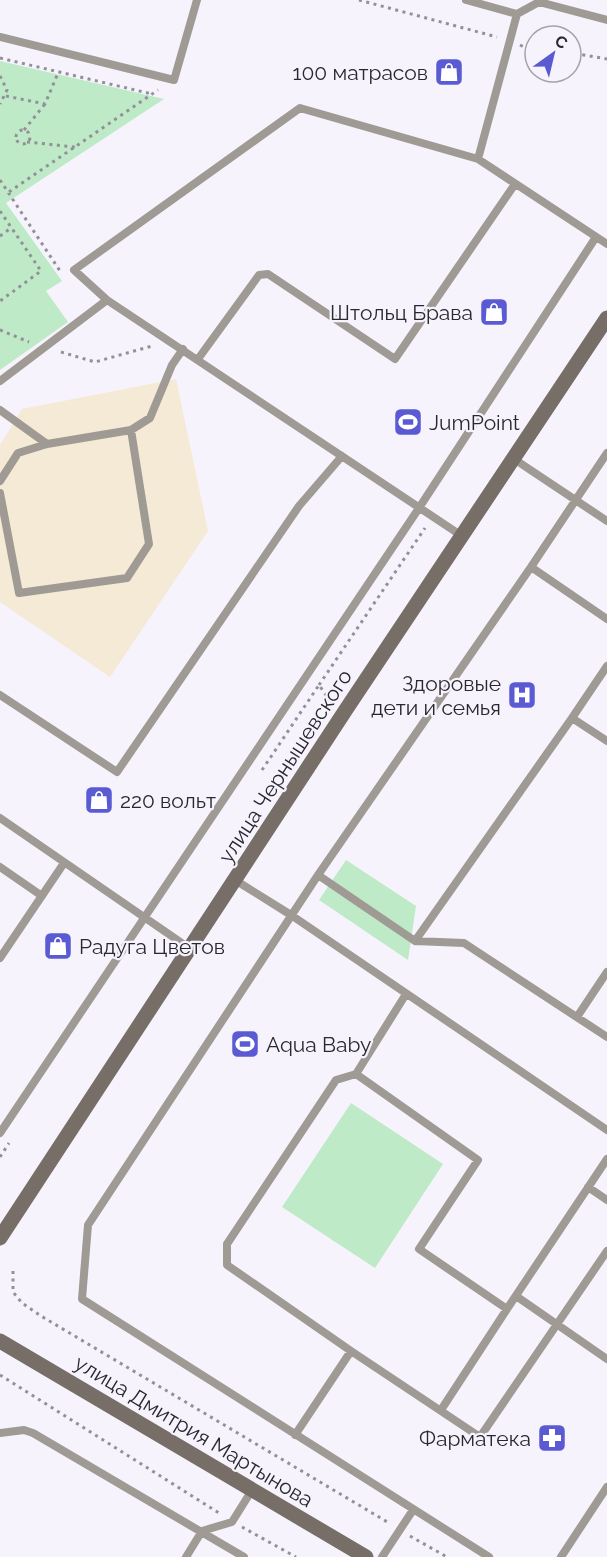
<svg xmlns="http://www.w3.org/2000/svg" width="607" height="1557" viewBox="0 0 607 1557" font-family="Raleway,sans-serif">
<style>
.education{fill:#f4ead5}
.green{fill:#bfeac7}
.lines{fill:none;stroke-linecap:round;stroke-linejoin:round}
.path{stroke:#929098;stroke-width:3;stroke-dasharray:3 4.5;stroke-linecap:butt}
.lane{stroke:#a09a95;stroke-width:8}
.secondary{stroke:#776f67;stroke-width:15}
.labels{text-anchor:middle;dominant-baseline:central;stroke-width:4.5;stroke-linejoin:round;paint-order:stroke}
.poi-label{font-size:21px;fill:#2a282f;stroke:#f6f3fd;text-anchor:end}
.street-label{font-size:21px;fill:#2a282f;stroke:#f6f3fd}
</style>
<rect width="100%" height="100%" fill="#f6f3fd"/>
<!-- education -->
<path class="education" d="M 176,379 L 208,531 L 110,677 L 0,602 L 0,445 L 22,409 Z"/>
<!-- green -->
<path class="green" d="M 0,61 L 164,99 L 6,203 L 62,281 L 46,291 L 68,322 L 0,370 Z
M 346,860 L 416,906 L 408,960 L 319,900 Z
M 351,1103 L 443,1164 L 375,1268 L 282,1207 Z"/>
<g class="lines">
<!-- path -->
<path class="path" d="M 359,0 L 497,37
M 520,45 L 535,52
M 0,58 L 152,94
M 571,62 L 578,54 L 607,59
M 0,76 L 7,90 L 0,104
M 6,96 L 45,104 L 58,73
M 24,130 L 45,104
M16 137a7 7 0 1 1 14 0a7 7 0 1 1-14 0Z
M 27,142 L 75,147
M 0,180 L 60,271
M 9,192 L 158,90
M 0,211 L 41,271 L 0,301
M 0,236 L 11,228
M 0,330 L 29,342
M 61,352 L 95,362 L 152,346
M 319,685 L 425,528
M 262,770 L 319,685 L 330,701
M 0,1157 L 9,1143
M 13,1271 L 13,1292 L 22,1303 L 41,1316 L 389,1523
M 0,1375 L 219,1513
M 242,1527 L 296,1557
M 410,1536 L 447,1557"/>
<!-- lane -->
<path class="lane" d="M 466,0 L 517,14 L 539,2 L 607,20
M 0,37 L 174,80 L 197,0
M 478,159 L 607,244
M 198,359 L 259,275 L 268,274 L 395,359 L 515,184
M 0,381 L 107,300
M 0,410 L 47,444
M 514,459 L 607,521
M 0,481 L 18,453 L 47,444 L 131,430 L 150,418 L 172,365 L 183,349
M 0,493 L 19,593 L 127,578 L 149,544 L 131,430
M 462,536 L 107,300 L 74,270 L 300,108 L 478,159 L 517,14
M 531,567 L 607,453
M 0,695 L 117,772 L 299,506 L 342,456
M 572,718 L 607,666
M 0,818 L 189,948
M 0,867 L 42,896
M 318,875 L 531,567 L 607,619
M 235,880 L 291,915 L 607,1130
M 415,941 L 572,718 L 607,741
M 0,958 L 64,863
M 577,1017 L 607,972
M 356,1074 L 478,1160 L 419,1249 L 507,1309 L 607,1159
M 0,1133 L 419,508 L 596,237
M 588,1187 L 607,1200
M 516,1296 L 607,1359
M 351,1351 L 480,1437 L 607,1251
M 441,1410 L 507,1309
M 0,1433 L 24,1430 L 33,1433 L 244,1557
M 295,1435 L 351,1351 L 227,1265 L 227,1244 L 336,1080 L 356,1074 L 406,994
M 186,1557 L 202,1531 L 232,1522 L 252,1490
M 382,1557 L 413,1510
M 489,1557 L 82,1299 L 88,1225 L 318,875 L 415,941 L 464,943 L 607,1037
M 561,1557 L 607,1487"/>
<!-- secondary -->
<path class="secondary" d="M 0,1238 L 345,711 L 607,318
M 0,1341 L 366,1557"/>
</g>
<!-- icons -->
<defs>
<g id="shop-square" transform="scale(1.5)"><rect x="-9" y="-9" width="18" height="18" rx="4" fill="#5a5bd2" stroke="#f6f3fd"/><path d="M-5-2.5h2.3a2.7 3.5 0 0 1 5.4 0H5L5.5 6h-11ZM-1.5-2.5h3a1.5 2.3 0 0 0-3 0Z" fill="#fff"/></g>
<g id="stadium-square" transform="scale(1.5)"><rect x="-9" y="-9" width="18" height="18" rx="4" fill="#5a5bd2" stroke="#f6f3fd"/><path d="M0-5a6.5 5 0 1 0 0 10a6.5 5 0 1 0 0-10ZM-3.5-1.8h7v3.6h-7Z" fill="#fff"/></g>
<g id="hospital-square" transform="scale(1.5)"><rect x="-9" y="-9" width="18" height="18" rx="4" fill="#5a5bd2" stroke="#f6f3fd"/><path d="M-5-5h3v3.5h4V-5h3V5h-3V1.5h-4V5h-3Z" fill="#fff"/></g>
<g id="pharmacy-square" transform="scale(1.5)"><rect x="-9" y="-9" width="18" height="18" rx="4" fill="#5a5bd2" stroke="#f6f3fd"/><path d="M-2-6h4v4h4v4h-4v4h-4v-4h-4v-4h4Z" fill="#fff"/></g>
</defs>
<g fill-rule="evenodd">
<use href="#shop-square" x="449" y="72"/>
<use href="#shop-square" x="494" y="312"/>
<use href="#stadium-square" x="408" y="422"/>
<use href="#hospital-square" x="522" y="695"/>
<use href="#shop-square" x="99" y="800"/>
<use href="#shop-square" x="58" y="946"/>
<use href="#stadium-square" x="245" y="1044"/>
<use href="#pharmacy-square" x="552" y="1438"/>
</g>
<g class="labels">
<!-- poi labels -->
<g class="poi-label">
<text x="428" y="72">100 матрасов</text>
<text x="473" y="312">Штольц Брава</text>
<text x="429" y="422" text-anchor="start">JumPoint</text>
<text x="501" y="683">Здоровые<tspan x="501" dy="24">дети и семья</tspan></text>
<text x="120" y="800" text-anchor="start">220 вольт</text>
<text x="79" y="946" text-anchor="start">Радуга Цветов</text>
<text x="266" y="1044" text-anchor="start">Aqua Baby</text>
<text x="531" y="1438">Фарматека</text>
</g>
<!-- street labels -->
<g class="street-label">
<text transform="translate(285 766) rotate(-57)">улица Чернышевского</text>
<text transform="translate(194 1431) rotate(31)">улица Дмитрия Мартынова</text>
</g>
</g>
<!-- north arrow -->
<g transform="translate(553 54) rotate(34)"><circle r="28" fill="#f6f3fd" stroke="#a4a2ab" stroke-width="1.5"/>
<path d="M0-4.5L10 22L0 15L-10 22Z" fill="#5a5bd2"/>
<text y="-9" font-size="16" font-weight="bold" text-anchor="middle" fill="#2a282f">С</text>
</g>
</svg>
